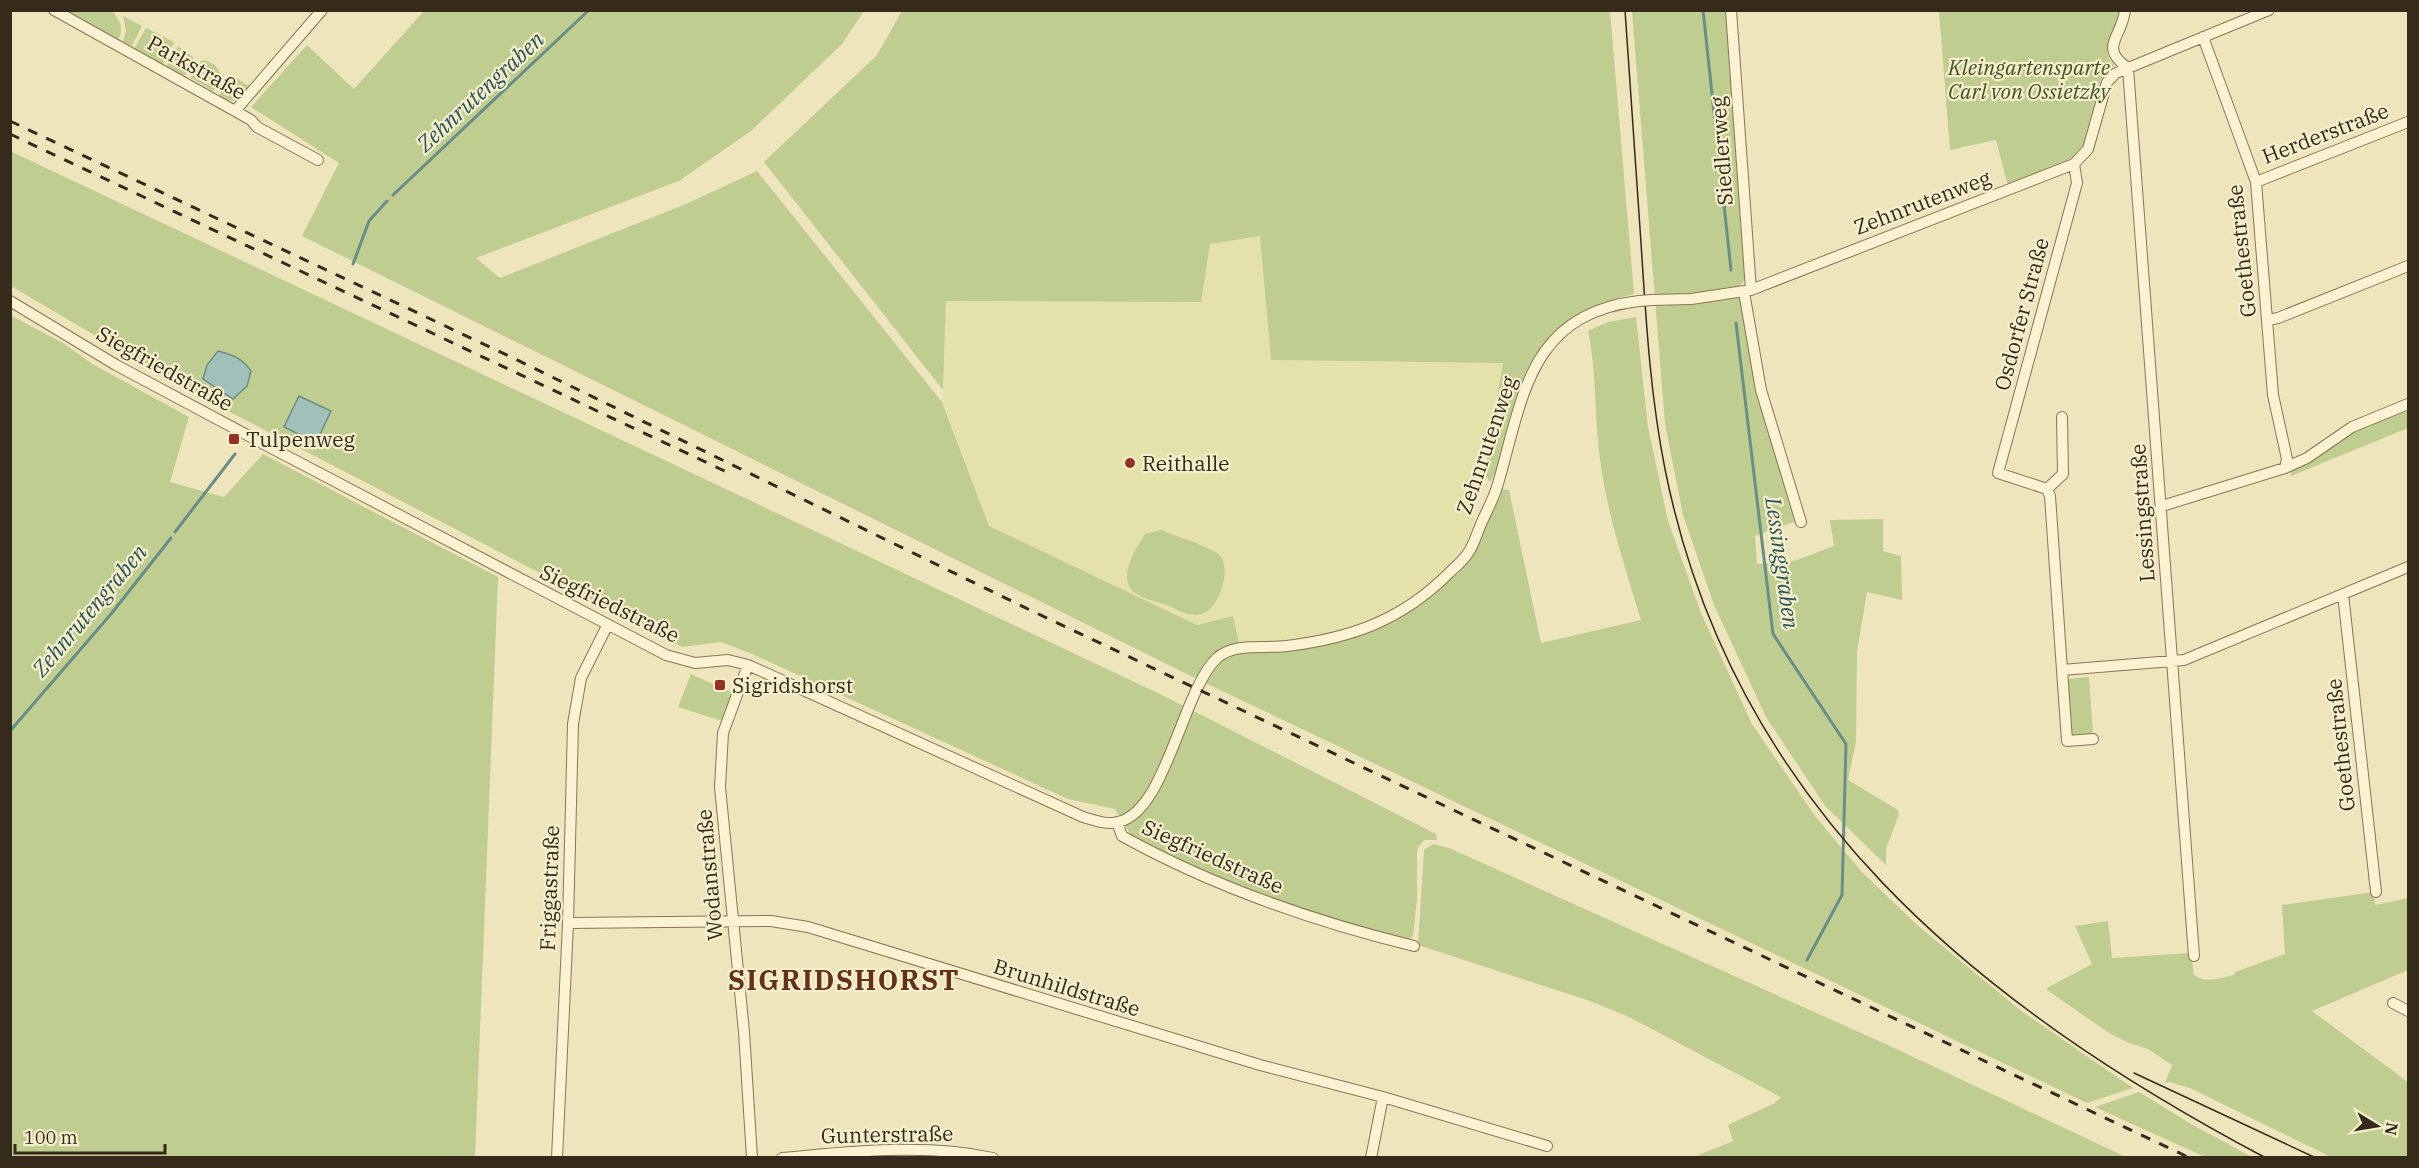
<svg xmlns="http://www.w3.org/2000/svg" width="2419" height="1168" viewBox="0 0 2419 1168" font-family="'IBM Plex Serif',serif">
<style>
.farmland{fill:#e5e1ab}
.green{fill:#c0cd91}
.water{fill:#a1c0ba;stroke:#698e88;stroke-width:1.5}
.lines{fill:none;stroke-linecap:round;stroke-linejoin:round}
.stream{stroke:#698e88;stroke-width:3}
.street-casing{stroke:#877556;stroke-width:12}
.street{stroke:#faf2d1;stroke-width:10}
.tram{stroke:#362b1b;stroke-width:1.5}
.rail{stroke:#362b1b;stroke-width:3;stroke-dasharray:10 10;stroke-linecap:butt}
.street-bridge-casing{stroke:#877556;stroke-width:12;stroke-linecap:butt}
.street-bridge{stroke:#faf2d1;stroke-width:10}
.poi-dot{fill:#983024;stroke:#f6efcd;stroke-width:2}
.labels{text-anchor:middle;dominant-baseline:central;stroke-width:4.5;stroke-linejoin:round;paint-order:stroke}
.street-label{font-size:21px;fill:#362b1b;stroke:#f6efcd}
.park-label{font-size:21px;font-style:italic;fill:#415321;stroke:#f6efcd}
.poi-label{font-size:21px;fill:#362b1b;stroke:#f6efcd;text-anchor:start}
.water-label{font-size:22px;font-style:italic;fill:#2a5556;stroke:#f6efcd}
.district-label{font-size:27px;font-weight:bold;letter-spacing:1.5px;fill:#643119;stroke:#f6efcd}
</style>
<rect width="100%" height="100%" fill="#efe5bd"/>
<!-- farmland -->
<path class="farmland" d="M 1261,236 L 1271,360 L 1504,363 L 1480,474 L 1468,553 L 1431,591 L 1339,638 L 1240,648 L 1233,616 L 1197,625 L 989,526 L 943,402 L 946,301 L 1201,302 L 1210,244 Z"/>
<!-- green -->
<path class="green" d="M 61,11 L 112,11 C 121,21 125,31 116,42 Z
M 424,11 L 864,11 L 842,44 L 751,131 L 679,181 L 476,258 L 500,278 L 686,204 L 757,171 L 942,402 L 989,526 L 1197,625 L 1233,616 L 1240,648 L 1285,647 L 1388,620 L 1468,553 L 1497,489 L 1509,490 L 1541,643 L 1641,620 C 1625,567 1607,514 1600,459 C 1594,416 1597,373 1588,331 L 1608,322 L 1636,317 L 1648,427 L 1668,521 L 1701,613 L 1752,724 L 1815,816 L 1862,872 L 1917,925 L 2020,1010 L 2133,1088 L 2087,1103 L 1201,681 L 302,236 L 339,163 L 251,107 L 307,45 L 354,89 Z
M 902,11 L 1610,11 L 1634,294 C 1534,317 1519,383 1496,471 L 1490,482 L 1484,473 L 1503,363 L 1271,360 L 1260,236 L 1210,244 L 1201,302 L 946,301 L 943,390 L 764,162 L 877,55 Z
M 1632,11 L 1727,11 L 1746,279 L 1739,286 L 1758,392 L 1797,521 L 1755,536 L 1757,564 L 1794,561 L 1834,546 L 1830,520 L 1883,519 L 1883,551 L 1901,556 L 1902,600 L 1867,592 L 1857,652 L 1856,742 L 1848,780 L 1898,810 L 1899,814 L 1886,849 L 1886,865 L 1826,807 L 1766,717 L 1714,605 L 1683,515 L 1665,424 Z
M 1939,11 L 2120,11 C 2117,30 2097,49 2114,65 L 2101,79 L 2083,146 L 2070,160 L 2008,186 L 1996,140 L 1950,150 Z
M 123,16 L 142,26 L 132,46 L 123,42 L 126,31 Z
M 146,28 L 174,42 L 163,65 L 134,49 Z
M 178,46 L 193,57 L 194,63 L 185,75 L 178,75 L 166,67 Z
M 205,60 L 215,65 L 221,74 L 217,86 L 213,91 L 191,78 L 201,61 Z
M 230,74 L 250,87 L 245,94 L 235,101 L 221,99 L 219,96 Z
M 10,151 L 1164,696 L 1436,834 L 1437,840 L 1424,840 L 1418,847 L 1417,852 L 1417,900 L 1413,936 L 1406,941 L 1248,893 L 1131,835 L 1115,809 L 1068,799 L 752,654 L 721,642 L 682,647 L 184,388 L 11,286 Z
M 10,315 L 63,343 L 94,365 L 189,417 L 170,482 L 224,497 L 263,454 L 498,577 L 475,1157 L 11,1157 Z
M 2408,408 L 2408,428 L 2291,476 L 2291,470 L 2354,431 Z
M 1161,530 C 1177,537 1203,544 1217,553 C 1234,565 1220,606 1204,613 C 1192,618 1180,611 1169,606 C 1159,602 1143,599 1135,593 C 1116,577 1136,549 1145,534 Z
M 691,674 L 733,693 L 722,721 L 678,707 Z
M 2089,677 L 2093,734 L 2071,735 L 2067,679 Z
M 1433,844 L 1449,848 L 1890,1046 L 2126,1157 L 1694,1157 L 1733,1141 L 1728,1125 L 1775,1103 L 1781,1097 L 1629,1017 L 1590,1001 L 1418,945 L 1424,850 Z
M 2374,892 L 2375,905 L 2408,898 L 2408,970 L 2312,1011 L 2408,1082 L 2408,1157 L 2331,1157 L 2190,1088 L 2169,1082 L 2165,1083 L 2172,1065 L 2148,1049 L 2129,1043 L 2109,1033 L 2047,990 L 2047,988 L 2092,964 L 2075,926 L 2108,921 L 2112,958 L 2191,953 L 2194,975 C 2206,984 2221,978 2234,975 L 2235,972 L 2285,954 L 2282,905 Z
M 2139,1092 L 2191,1124 L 2252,1157 L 2205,1157 L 2095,1107 Z"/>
<!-- water -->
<path class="water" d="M 218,351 C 233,355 242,358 251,371 L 247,386 L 233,399 L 203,379 L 207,365 Z
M 299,396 L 331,411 L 316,443 L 284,427 Z"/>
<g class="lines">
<!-- stream -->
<path class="stream" d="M 1703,10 L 1731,270
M 393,195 L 589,10
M 353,264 L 369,221 L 387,201
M 1736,323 L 1773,634 L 1846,744 L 1842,895 L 1807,960
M 175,532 L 235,454
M 10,731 L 111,614 L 171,538"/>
<!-- street casing -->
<g class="street-casing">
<path id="street" d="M 54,10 L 235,111 L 251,120 L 257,127 L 318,160
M 1731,10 L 1751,290
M 2125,10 C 2122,38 2098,47 2128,68
M 2203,37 L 2256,182 L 2273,395 L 2287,459 L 2285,468
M 2128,68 L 2194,956
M 235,111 L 322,10
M 2256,182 L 2408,122
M 1744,292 L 1761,390 L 1801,522
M 1652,300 L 1691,299 L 1751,290 L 2074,164 L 2088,149 L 2107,82 L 2116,73 L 2269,10
M 10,301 L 116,365 L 262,443 L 666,655 L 695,663 L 728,660 L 748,665 L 1083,817 C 1094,820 1106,825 1118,822 C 1166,812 1182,691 1217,658 C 1235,642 1265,649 1287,646 C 1352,638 1402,620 1449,573 C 1455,567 1463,561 1468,553 C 1474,545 1477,533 1481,524 C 1486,512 1493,500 1497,487 C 1523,400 1527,314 1639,301
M 2268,320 L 2278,318 L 2408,266
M 2047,489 L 2063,474 L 2062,417
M 2162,506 L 2285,468 L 2307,458 L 2352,427 L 2408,404
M 2343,594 L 2376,892
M 748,665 L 723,733 L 720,787 L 744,1032 L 752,1158
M 2062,670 L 2050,496 L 2047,489 L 1998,473 L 2077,183 L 2074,164
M 2093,739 L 2067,741 L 2062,670 L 2184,660 L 2408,567
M 1117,822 L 1122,836 C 1214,887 1312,921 1414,946
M 568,923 L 771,921 L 808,927 L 1260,1065 L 1383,1097 L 1547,1146
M 2393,1003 L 2408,1011
M 557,1158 L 568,923 L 573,724 L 581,678 L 607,626
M 782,1158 C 852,1152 923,1143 993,1158
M 1371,1158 L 1383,1097"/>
</g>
<!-- street -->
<use href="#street" class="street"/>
<!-- tram -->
<path class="tram" d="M 1625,10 C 1631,88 1636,166 1641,243 C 1646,319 1650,394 1665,469 C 1732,806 1976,1004 2266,1158
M 2134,1073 L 2316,1158"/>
<!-- rail -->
<path class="rail" d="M 10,121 L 509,356 L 1030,610 L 2190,1158
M 10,134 L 733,475"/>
<!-- street-bridge casing -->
<g class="street-bridge-casing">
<path id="street-bridge" d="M 1639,301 L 1652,300"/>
</g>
<!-- street-bridge -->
<use href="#street-bridge" class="street-bridge"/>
</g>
<!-- markers -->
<g class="poi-dot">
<rect x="228" y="433" width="12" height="12" rx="3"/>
<circle cx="1130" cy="463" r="6"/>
<rect x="714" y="679" width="12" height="12" rx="3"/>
</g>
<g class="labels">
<!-- street labels -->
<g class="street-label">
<text transform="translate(197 67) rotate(29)">Parkstraße</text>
<text transform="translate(2325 133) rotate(-21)">Herderstraße</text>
<text transform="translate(1721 151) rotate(-94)">Siedlerweg</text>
<text transform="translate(1922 202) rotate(-21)">Zehnrutenweg</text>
<text transform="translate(2241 251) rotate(-96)">Goethestraße</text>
<text transform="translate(2021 314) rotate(-75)">Osdorfer Straße</text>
<text transform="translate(165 368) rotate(29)">Siegfriedstraße</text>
<text transform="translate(1486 445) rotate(-71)">Zehnrutenweg</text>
<text transform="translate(2142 513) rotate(-94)">Lessingstraße</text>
<text transform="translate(610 603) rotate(26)">Siegfriedstraße</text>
<text transform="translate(2340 745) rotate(-96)">Goethestraße</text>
<text transform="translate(1213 856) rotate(24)">Siegfriedstraße</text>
<text transform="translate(709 875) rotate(-95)">Wodanstraße</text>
<text transform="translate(549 888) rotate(-88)">Friggastraße</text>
<text transform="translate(1067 987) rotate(17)">Brunhildstraße</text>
<text transform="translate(887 1134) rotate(-1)">Gunterstraße</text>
</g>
<!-- park labels -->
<g class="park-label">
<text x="2029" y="67">Kleingartensparte<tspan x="2029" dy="24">Carl von Ossietzky</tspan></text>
</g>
<!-- poi labels -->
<g class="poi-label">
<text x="246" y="439">Tulpenweg</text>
<text x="1142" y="463">Reithalle</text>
<text x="732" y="685">Sigridshorst</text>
</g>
<!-- water labels -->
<g class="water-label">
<text transform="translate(480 91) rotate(-43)">Zehnrutengraben</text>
<text transform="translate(1783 563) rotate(82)">Lessinggraben</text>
<text transform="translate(89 610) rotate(-50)">Zehnrutengraben</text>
</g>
<!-- district labels -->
<g class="district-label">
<text x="844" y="979">SIGRIDSHORST</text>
</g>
</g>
<!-- border -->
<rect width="2419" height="1168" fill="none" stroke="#362b1b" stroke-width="24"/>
<!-- north arrow -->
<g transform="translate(2377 1126) rotate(101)" stroke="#f6efcd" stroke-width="4.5" paint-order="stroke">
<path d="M0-4.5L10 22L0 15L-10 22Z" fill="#362b1b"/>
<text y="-9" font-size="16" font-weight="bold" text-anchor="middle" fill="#362b1b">N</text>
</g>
<!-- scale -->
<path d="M15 1144v9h150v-9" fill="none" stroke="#362b1b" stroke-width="3"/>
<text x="24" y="1144" font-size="18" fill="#362b1b" stroke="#f6efcd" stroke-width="4.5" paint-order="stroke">100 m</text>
</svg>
